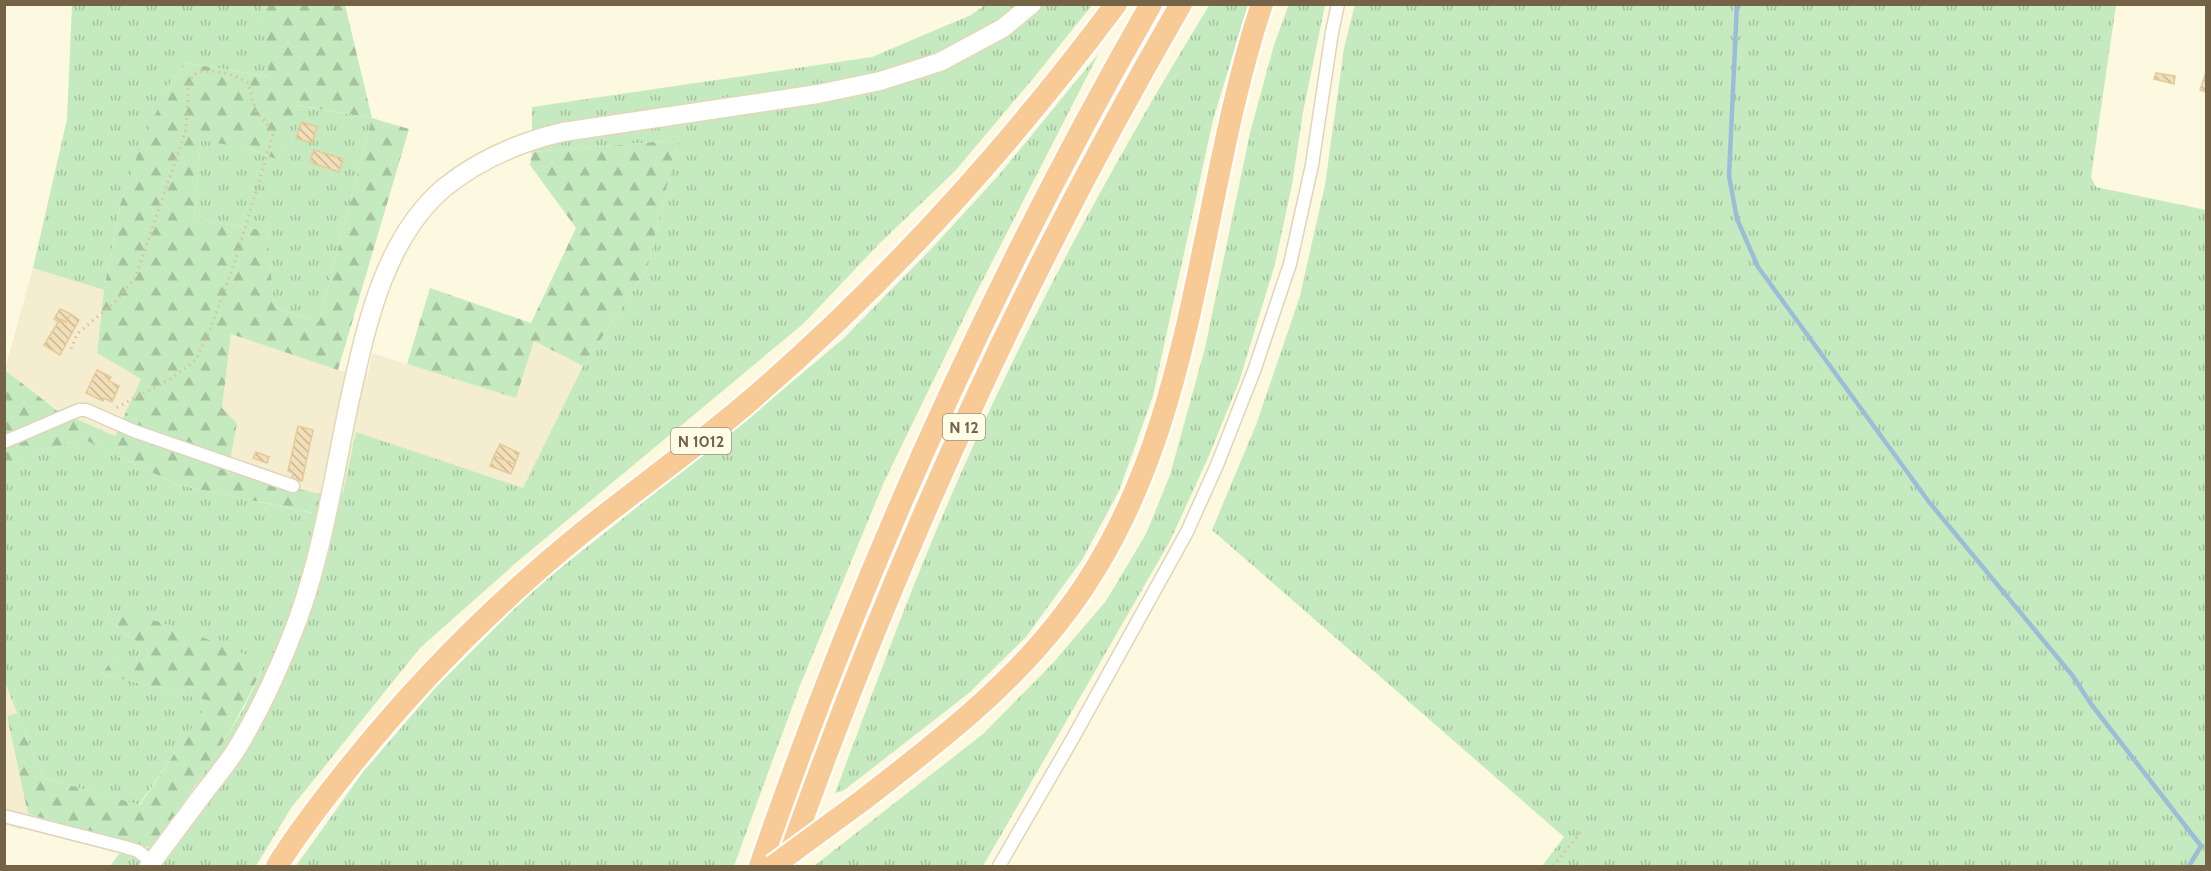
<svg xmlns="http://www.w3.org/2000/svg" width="2211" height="871" viewBox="0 0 2211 871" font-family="Cabin,sans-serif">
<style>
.residential{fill:#f4edcf}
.grass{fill:url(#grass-tufts)}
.forest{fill:url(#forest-firs);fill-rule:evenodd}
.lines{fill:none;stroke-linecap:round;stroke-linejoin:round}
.stream{stroke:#9bbed8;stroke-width:4.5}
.building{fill:url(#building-back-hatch);stroke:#e5ca98;stroke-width:1.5}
.street-casing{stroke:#ded5b9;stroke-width:15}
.secondary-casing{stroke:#e3d7b7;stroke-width:21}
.highway-casing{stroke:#fff;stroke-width:26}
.path{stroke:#d7c29b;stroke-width:3;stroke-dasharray:1.5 4.5;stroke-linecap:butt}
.street{stroke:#fff;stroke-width:12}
.secondary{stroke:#fff;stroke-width:18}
.highway{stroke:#f8ca95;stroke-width:22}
.highway-bridge-casing{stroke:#fff;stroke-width:26;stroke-linecap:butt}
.highway-bridge{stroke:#f8ca95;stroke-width:22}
.labels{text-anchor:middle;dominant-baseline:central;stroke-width:5;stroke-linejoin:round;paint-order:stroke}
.shield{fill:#fffce7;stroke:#9e9177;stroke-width:1.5}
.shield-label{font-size:16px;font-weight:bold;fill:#746347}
</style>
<defs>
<pattern id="grass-tufts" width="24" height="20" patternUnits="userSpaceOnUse" patternTransform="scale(1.5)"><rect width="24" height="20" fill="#c5eabf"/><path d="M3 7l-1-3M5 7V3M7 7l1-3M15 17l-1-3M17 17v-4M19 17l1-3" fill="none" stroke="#a5c19d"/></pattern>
<pattern id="forest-firs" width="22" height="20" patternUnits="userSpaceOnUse" patternTransform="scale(1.5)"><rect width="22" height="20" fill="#c5eabf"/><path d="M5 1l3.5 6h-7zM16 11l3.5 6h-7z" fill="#a5c19d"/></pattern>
<pattern id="building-back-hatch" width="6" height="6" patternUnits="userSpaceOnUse" patternTransform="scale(1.5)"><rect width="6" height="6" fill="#f2dfb7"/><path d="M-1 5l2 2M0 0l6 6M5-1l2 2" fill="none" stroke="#c9b897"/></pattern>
</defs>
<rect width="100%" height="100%" fill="#fcf9e0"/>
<!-- residential -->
<path class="residential" d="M 33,268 L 104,290 L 97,353 L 141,379 L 115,436 L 56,410 L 5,369 Z
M 231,334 L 338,370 L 368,375 L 372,353 L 516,398 L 534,341 L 583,366 L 523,489 L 356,432 L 343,494 L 316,493 L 228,472 L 237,423 L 222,409 Z
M 4,683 L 17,713 L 7,717 L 28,814 L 21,830 L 5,825 Z"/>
<!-- grass -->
<path class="grass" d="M 1210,4 L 1248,5 L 1213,120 L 1153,396 L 1119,491 L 1082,560 L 1026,637 L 969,693 L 843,791 L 835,793 C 871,698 905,603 945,510 C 1020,334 1110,167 1210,4 Z
M 1289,4 L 1325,5 L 1303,112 L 1292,185 L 1275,264 L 1239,382 L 1208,458 L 1170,541 L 983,866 L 814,866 L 983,734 L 1053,663 L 1106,601 L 1146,534 L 1170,475 L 1205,348 L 1250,133 L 1274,45 Z
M 1355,4 L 2116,5 L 2091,177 L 2096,187 L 2206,210 L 2206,866 L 1542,866 L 1564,837 L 1212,530 L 1256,425 L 1300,296 L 1325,185 L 1344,48 Z
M 72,5 L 262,5 L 270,77 L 187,63 L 171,81 L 141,147 L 120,205 L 104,290 L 33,268 L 67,119 Z
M 985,5 L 1092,5 L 1036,75 L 955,171 L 878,245 L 803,324 L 517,562 L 420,648 L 291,808 L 256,866 L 110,866 L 119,854 L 150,848 L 182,808 L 244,708 L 265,663 L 108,620 L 146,649 L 149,660 L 109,664 L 102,674 L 211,701 L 139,805 L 43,778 L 5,683 L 4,463 L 83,439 L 178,485 L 312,513 L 316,493 L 343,493 L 356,432 L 523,488 L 583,366 L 647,269 L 678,140 L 532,152 L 532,107 L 872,57 L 971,15 Z
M 1099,53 L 972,301 L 884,482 L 799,688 L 734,866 L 296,866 L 363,772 L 436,687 L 534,589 L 743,423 L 843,339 L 932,248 L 999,175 Z
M 295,105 L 372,118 L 319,322 L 274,307 L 267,231 L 194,219 L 201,139 L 250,149 L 278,160 Z"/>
<!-- forest -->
<path class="forest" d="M 262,5 L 345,5 L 372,118 L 409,129 L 338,370 L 231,334 L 222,408 L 237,423 L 228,472 L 316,493 L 313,513 L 178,485 L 83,439 L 5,463 L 4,369 L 56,410 L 115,436 L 141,379 L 97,353 L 104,290 L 120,205 L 140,147 L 171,81 L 187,63 L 269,77 ZM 296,105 L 372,118 L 319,322 L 274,307 L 267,231 L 194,219 L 201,140 L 250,149 L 278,160 Z
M 678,140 L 647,269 L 583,366 L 534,341 L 516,398 L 407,364 L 430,288 L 531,323 L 576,228 L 530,165 L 532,152 Z
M 115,610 L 174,626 L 265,662 C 235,729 195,790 150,848 L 28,814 L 7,716 L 17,713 L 43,778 L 140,805 L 210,701 L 102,674 L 109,664 L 149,659 L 146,649 L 108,620 Z"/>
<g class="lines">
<!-- stream -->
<path class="stream" d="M 1737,4 L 1729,176 L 1737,219 L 1758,267 L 1929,502 L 2072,675 L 2091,704 L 2201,846 L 2189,866"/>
</g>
<!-- building -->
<path class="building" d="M 2206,72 L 2206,92 L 2200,90 Z
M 2156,73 L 2175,76 L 2174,84 L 2154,79 Z
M 302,122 L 317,127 L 312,143 L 296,138 Z
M 314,150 L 343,159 L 339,172 L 310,162 Z
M 60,309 L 71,314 L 66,322 L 60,319 L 58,322 L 54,319 Z
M 71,314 L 79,320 L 60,355 L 44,345 L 60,319 L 66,322 Z
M 97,370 L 111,377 L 109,381 L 119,386 L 112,402 L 104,398 L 103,401 L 86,393 Z
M 298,426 L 313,430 L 302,481 L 292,479 L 293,473 L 288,471 Z
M 500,444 L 519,453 L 515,464 L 494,456 Z
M 256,452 L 269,457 L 267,463 L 253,458 Z
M 494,456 L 515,464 L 511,474 L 490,466 Z"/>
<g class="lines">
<!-- street casing -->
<g class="street-casing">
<path id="street" d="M 4,442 L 79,410 L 86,410 L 134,431 L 293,486
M 4,816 L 125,847 L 138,851 L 152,862
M 999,866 L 1073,738 L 1187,532 L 1217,465 L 1254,371 L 1290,264 L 1312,165 L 1332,32 L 1338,4"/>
</g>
<!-- secondary casing -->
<g class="secondary-casing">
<path id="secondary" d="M 149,866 C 167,843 185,818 203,794 C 214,780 226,765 236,750 C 261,709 281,665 298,619 C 323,550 334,475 349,403 C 366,328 383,239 445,187 C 480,159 520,142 563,132 L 818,94 L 880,81 L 940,62 L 1003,28 L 1032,4"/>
</g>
<!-- highway casing -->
<g class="highway-casing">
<path id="highway" d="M 863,800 C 934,745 1005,691 1060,620 C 1199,444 1194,208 1262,4
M 787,862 C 892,565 1023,277 1181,4
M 277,866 C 298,832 323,800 348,769 C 418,681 497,602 583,532 C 637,489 693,449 745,405 C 884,286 1007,150 1116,4
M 760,866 C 862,570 995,277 1151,4"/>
</g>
<!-- path -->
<path class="path" d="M 71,349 L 77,334 L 115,302 L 135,278 L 186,130 L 188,85 L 193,75 C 209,67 233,73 248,83 L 256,112 L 266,122 L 273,135 L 235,261 L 210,330 L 196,360 L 170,379 L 116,408
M 1553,866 L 1581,832"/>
<!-- street -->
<use href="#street" class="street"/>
<!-- secondary -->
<use href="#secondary" class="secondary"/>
<!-- highway -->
<use href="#highway" class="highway"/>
<!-- highway-bridge casing -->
<g class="highway-bridge-casing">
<path id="highway-bridge" d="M 773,866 L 863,800"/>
</g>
<!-- highway-bridge -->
<use href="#highway-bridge" class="highway-bridge"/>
</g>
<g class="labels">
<!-- shield labels -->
<g class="shield">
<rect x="943" y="414" width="42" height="26" rx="4.5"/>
<rect x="671" y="428" width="60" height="26" rx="4.5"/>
</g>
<g class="shield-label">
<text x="964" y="427">N 12</text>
<text x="701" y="441">N 1012</text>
</g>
</g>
<!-- border -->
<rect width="2211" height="871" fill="none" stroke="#746347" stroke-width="12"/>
</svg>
